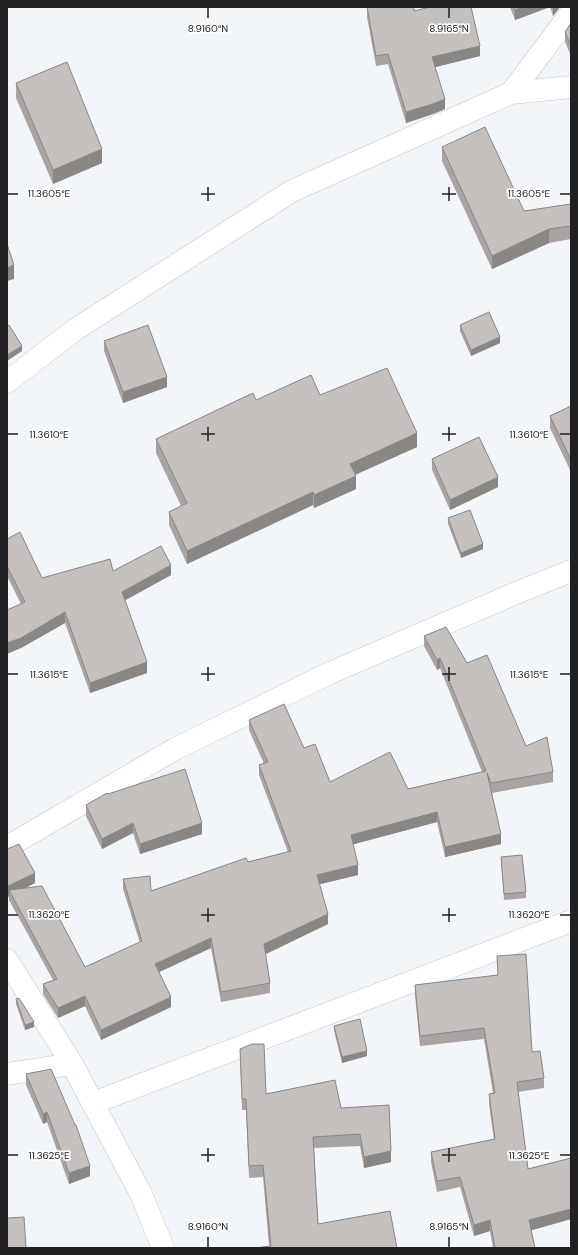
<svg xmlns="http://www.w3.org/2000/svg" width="578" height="1255" viewBox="0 0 578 1255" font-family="'DM Sans',sans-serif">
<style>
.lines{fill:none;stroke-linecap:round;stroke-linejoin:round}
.minor-casing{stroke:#c3c5ca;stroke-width:23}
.minor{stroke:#fff;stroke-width:22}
.wall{fill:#a9a4a3}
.shaded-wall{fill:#8a8684}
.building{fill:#c5bfbd;stroke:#8a8684}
.ticks{fill:none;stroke:#212123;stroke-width:1.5}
.ticks-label{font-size:10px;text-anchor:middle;fill:#212123;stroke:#fff;stroke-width:3.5;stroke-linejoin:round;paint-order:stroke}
</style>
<rect width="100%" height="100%" fill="#f2f5fa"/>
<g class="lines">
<!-- minor casing -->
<g class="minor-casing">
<path id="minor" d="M 511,93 L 571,13
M 7,382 L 76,329 L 292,191 L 511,93 L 571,87
M 7,847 L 175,749 L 332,672 L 521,591 L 571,571
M 7,960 L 72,1064 L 141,1194 L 163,1248
M 7,1074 L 72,1064
M 93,1103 L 571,921"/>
</g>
<!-- minor -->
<use href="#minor" class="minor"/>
</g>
<!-- wall -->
<path class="wall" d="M 367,7 L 414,11 L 480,56 L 435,67 L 445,109 L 433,114 L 406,123 L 388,64 L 376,66 L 367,17 Z
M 510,7 L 560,7 L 553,16 L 550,7 L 515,20 Z
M 571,23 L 571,56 L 565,42 L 565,32 Z
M 16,83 L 102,163 L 53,184 L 16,98 Z
M 442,147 L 524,211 L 571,204 L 571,239 L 549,243 L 492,269 L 442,161 Z
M 460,325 L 500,343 L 471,356 L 460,331 Z
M 104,341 L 167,387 L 123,403 L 104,351 Z
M 320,395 L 417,447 L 355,475 L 356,489 L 314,508 L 313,505 L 187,564 L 169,525 L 169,512 L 181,506 L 156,453 L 156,439 L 256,400 Z
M 571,406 L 571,472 L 550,428 L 550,416 Z
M 432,459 L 498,487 L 450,510 L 432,470 Z
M 448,518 L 483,549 L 461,558 L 448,524 Z
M 7,539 L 42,578 L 113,571 L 171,575 L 125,600 L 147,673 L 90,693 L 65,623 L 21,648 L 21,604 L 7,576 Z
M 424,636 L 467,663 L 526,746 L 553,772 L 553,782 L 492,793 L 501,844 L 445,857 L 437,822 L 353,844 L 358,875 L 319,884 L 328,924 L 265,954 L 270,983 L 270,993 L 221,1002 L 211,948 L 159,972 L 171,1007 L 101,1040 L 85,1006 L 58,1018 L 43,994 L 43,984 L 53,980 L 9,900 L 9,896 L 8,897 L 7,896 L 7,849 L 35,883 L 25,888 L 85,967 L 140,943 L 123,889 L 123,879 L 151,891 L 248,862 L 288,852 L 259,775 L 259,765 L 264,764 L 249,730 L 249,720 L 304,748 L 330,782 L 408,789 L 482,772 L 440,668 L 437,670 L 424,646 Z
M 108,794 L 202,834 L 140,854 L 133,833 L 102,849 L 86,816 L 86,805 Z
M 501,857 L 526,892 L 526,898 L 504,900 Z
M 497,956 L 532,1052 L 544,1078 L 544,1088 L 518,1092 L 528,1169 L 571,1158 L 571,1219 L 531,1230 L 535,1248 L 493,1248 L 490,1231 L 474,1236 L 460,1187 L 437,1192 L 431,1162 L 431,1152 L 494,1140 L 489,1104 L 489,1094 L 493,1093 L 484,1039 L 420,1046 L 415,995 L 415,985 L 498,975 Z
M 16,999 L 34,1027 L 25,1030 L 16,1004 Z
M 334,1026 L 367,1056 L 342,1063 L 334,1031 Z
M 240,1049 L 266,1094 L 341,1108 L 391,1162 L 364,1168 L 360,1146 L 314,1148 L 318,1224 L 269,1246 L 263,1177 L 249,1178 L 246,1110 L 242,1110 Z
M 26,1074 L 75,1125 L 90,1176 L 69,1184 L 47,1122 L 43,1124 L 26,1085 Z"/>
<!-- shaded-wall -->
<path class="shaded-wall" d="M 523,7 L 550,7 L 515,20 L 515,10 Z
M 553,7 L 560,7 L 553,16 Z
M 480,46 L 480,56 L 432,68 L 432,57 Z
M 445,99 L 445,109 L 433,114 L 406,123 L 406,112 Z
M 102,149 L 102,163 L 53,184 L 53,170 Z
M 549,229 L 549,243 L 492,269 L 492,256 Z
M 14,265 L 14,279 L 7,281 L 7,268 Z
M 500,337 L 500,343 L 471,356 L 471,350 Z
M 22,346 L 22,351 L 7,361 L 7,355 Z
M 167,377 L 167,387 L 123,403 L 123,392 Z
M 417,433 L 417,447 L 350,477 L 350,464 Z
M 356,476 L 356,489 L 314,508 L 314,495 Z
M 498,477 L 498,487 L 450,510 L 450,500 Z
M 313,492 L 313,505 L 187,564 L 187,551 Z
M 483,544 L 483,549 L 461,558 L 461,553 Z
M 171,565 L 171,575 L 122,602 L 122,592 Z
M 65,612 L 65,623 L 21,648 L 7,654 L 7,643 Z
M 440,658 L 440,668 L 437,670 L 437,660 Z
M 147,662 L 147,673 L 90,693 L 90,683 Z
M 437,812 L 437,822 L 351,845 L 351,835 Z
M 133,823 L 133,833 L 102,849 L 102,839 Z
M 202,823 L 202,834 L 140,854 L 140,844 Z
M 501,834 L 501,844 L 445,857 L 445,847 Z
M 358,865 L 358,875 L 317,885 L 317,875 Z
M 35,873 L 35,883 L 12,895 L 9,890 L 9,896 L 8,897 L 8,886 Z
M 328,914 L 328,924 L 264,955 L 264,944 Z
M 211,938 L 211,948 L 155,974 L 155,964 Z
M 85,996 L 85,1006 L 58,1018 L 58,1008 Z
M 171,997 L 171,1007 L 101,1040 L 101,1030 Z
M 34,1022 L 34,1027 L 25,1030 L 25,1025 Z
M 367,1051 L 367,1056 L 342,1063 L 342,1057 Z
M 47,1112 L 47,1122 L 43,1124 L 43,1114 Z
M 391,1151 L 391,1162 L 364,1168 L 364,1157 Z
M 90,1166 L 90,1176 L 69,1184 L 69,1173 Z
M 571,1209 L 571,1219 L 529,1231 L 529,1220 Z
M 490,1220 L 490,1231 L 474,1236 L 474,1225 Z"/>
<!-- building -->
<path class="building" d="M 367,7 L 414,7 L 414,11 L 430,7 L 471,7 L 480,46 L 432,57 L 445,99 L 433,104 L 406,112 L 388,54 L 376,56 Z
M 514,7 L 523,7 L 515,10 Z
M 571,23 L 571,46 L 565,32 Z
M 67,62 L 102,149 L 53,170 L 16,83 Z
M 485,127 L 524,211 L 571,204 L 571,226 L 549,229 L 492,256 L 442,147 Z
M 7,244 L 14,265 L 7,268 Z
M 489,312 L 500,337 L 471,350 L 460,325 Z
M 9,325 L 22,346 L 7,355 L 7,326 Z
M 148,325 L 167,377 L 123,392 L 104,341 Z
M 387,368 L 417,433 L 350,464 L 356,476 L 314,495 L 313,492 L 187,551 L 169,512 L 187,503 L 156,439 L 253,393 L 256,400 L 311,375 L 320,395 Z
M 571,406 L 571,460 L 550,416 Z
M 479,437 L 498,477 L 450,500 L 432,459 Z
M 470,510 L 483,544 L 461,553 L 448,518 Z
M 20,532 L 42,578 L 110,559 L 113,571 L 161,546 L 171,565 L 122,592 L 147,662 L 90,683 L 65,612 L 21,638 L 7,643 L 7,610 L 25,602 L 7,566 L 7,539 Z
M 446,627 L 467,663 L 487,655 L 526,746 L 547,737 L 553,772 L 491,783 L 487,773 L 501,834 L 445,847 L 437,812 L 351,835 L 358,865 L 317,875 L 328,914 L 264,944 L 270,983 L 221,992 L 211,938 L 155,964 L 171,997 L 101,1030 L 85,996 L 58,1008 L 43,984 L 57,979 L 9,890 L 42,886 L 85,967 L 142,941 L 123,879 L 150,876 L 151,891 L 246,858 L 248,862 L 291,851 L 259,765 L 268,762 L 249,720 L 284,704 L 304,748 L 315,744 L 330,782 L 390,752 L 408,789 L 486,771 L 440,658 L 437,660 L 424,636 Z
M 185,769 L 202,823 L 140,844 L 133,823 L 102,839 L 86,805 L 107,793 L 108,794 Z
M 19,844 L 35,873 L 8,886 L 7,885 L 7,849 Z
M 522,855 L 526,892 L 504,894 L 501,857 Z
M 526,954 L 532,1052 L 540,1051 L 544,1078 L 517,1082 L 528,1169 L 571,1158 L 571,1209 L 529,1220 L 535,1248 L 495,1248 L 490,1220 L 474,1225 L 460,1177 L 437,1181 L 431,1152 L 495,1139 L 489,1094 L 495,1093 L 484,1028 L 420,1036 L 415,985 L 498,975 L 497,956 Z
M 19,998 L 34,1022 L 25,1025 L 16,999 Z
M 360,1019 L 367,1051 L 342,1057 L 334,1026 Z
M 252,1044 L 264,1044 L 266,1094 L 335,1080 L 341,1108 L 389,1105 L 391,1151 L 364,1157 L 360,1134 L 313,1137 L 318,1224 L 390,1211 L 397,1248 L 255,1248 L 271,1246 L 263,1165 L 249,1166 L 246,1099 L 242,1099 L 240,1049 Z
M 51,1069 L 75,1125 L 76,1125 L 90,1166 L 69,1173 L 47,1112 L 43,1114 L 26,1074 Z
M 24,1217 L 26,1248 L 7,1248 L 7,1218 Z"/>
<!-- ticks -->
<path class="ticks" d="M 208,8 L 208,18M 449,8 L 449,18M 208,187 L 208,201M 449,187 L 449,201M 8,194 L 18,194M 201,194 L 215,194M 442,194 L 456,194M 560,194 L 570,194M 208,427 L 208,441M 449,427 L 449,441M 8,434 L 18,434M 201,434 L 215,434M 442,434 L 456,434M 560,434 L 570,434M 208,667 L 208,681M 449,667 L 449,681M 8,674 L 18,674M 201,674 L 215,674M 442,674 L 456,674M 560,674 L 570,674M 208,908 L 208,922M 449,908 L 449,922M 8,915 L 18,915M 201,915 L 215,915M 442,915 L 456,915M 560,915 L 570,915M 208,1148 L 208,1162M 449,1148 L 449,1162M 8,1155 L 18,1155M 201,1155 L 215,1155M 442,1155 L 456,1155M 560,1155 L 570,1155M 208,1237 L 208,1247M 449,1237 L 449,1247"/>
<g class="ticks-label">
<text x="208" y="32">8.9160°N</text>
<text x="449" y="32">8.9165°N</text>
<text x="529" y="197">11.3605°E</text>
<text x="49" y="197">11.3605°E</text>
<text x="529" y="438">11.3610°E</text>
<text x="49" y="438">11.3610°E</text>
<text x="529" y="678">11.3615°E</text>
<text x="49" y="678">11.3615°E</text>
<text x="49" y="918">11.3620°E</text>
<text x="529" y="918">11.3620°E</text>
<text x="529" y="1159">11.3625°E</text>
<text x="49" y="1159">11.3625°E</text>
<text x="208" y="1230">8.9160°N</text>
<text x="449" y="1230">8.9165°N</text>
</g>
<!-- border -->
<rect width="578" height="1255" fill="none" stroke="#212123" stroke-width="16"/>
</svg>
